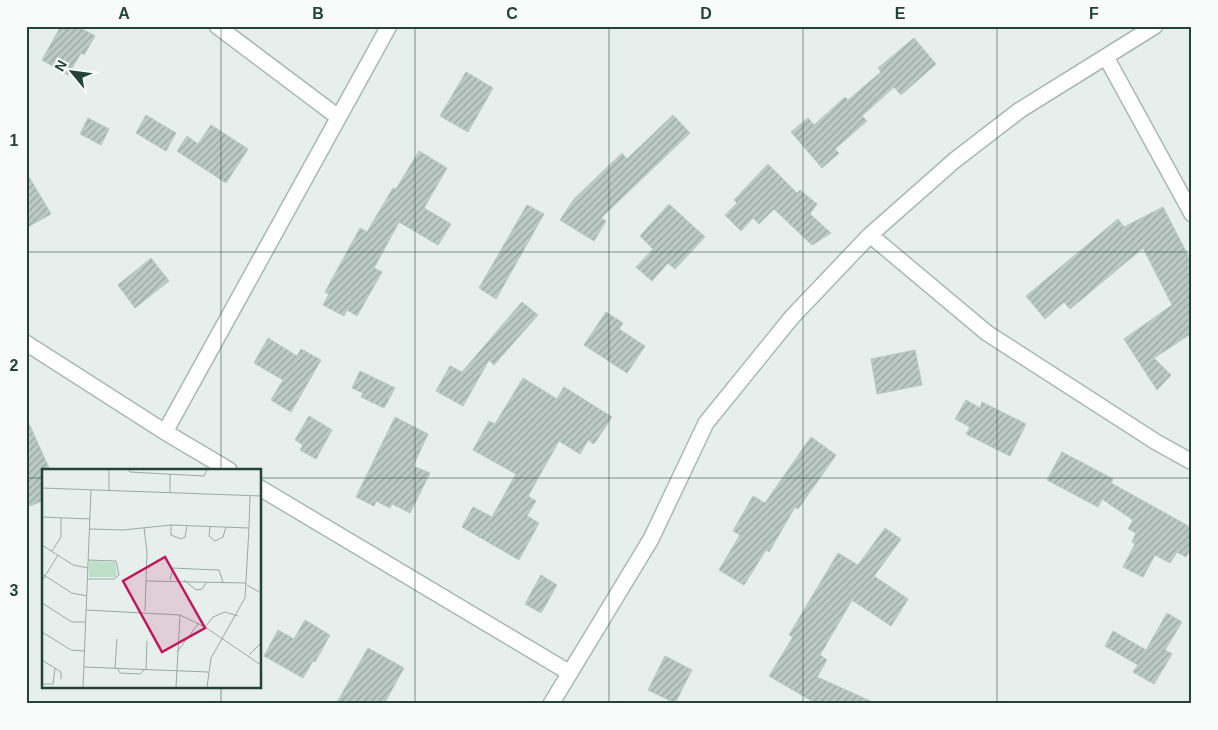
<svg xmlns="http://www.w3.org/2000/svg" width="1218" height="730" viewBox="0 0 1218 730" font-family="Arial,sans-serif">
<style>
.building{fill:url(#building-hatch);stroke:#b8c9c2}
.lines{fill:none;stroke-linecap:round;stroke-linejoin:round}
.minor-casing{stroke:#a8b8b2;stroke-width:18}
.minor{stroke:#fff;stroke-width:15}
.grid{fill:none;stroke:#24423a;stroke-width:1;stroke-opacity:0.55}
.inset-road{fill:none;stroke:#98aaa4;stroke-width:1}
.view{fill:#c2185b;fill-opacity:0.15;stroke:#c2185b;stroke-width:2.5}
.inset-edge{fill:none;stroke:#24423a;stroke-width:2.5}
.neatline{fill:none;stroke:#24423a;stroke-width:2}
.grid-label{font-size:16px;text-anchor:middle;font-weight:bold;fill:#24423a}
</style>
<defs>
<pattern id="building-hatch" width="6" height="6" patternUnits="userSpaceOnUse" patternTransform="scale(1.25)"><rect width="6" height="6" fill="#bbcac4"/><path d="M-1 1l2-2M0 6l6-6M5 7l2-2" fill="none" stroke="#98a6a0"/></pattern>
</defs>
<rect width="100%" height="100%" fill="#e6efeb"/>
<!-- building -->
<path class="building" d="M 61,26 L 77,26 L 95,36 L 84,55 L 81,53 L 68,75 L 42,60 Z
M 914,38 L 936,64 L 901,95 L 894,87 L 862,116 L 867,121 L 835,149 L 839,153 L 822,168 L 791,132 L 808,118 L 814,125 L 845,97 L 848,100 L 881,72 L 878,68 Z
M 466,72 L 493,88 L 468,132 L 440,116 Z
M 146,115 L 176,133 L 166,151 L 136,133 Z
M 673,115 L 690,133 L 601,218 L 606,221 L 594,241 L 560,220 L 574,199 L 622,153 L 627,159 Z
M 88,118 L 109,129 L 101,145 L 80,134 Z
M 211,125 L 248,149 L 226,183 L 177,151 L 187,136 L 198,144 Z
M 419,151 L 447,168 L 424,208 L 451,224 L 438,245 L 399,222 L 374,268 L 382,272 L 357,316 L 347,310 L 344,316 L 323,305 L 329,294 L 325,292 L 360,228 L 367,232 L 393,188 L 396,189 Z
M 768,164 L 797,193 L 800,190 L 817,204 L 810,214 L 831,233 L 812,245 L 774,209 L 759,224 L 753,218 L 741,231 L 725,215 L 737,203 L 734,200 Z
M 26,172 L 51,214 L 26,228 Z
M 669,204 L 705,237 L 675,269 L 668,263 L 652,281 L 636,267 L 653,249 L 640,236 Z
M 527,205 L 544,214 L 496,299 L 479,288 Z
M 1163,207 L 1192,263 L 1192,333 L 1154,358 L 1171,375 L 1157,390 L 1124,339 L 1172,305 L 1143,248 L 1070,309 L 1064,302 L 1045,319 L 1026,296 L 1118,219 L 1124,227 Z
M 151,258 L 169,281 L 135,308 L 118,285 Z
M 522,302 L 538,315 L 494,365 L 489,360 L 463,406 L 436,391 L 450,366 L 462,372 Z
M 606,312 L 623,323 L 619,329 L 645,346 L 627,373 L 584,345 Z
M 268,338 L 297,356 L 301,349 L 321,360 L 291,412 L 271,400 L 283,380 L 254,363 Z
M 915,350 L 922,385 L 877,394 L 871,359 Z
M 360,371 L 395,388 L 384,408 L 361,397 L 363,393 L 352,388 Z
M 523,378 L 557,399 L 564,387 L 612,417 L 594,444 L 588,440 L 580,454 L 559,441 L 528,496 L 536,501 L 527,516 L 539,523 L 519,560 L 462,527 L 473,507 L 492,517 L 516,474 L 473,450 L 489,421 L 495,424 Z
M 966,400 L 980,408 L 982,402 L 1026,424 L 1010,456 L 966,434 L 970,427 L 955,419 Z
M 309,416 L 332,430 L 316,459 L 300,450 L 303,445 L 295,440 Z
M 26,417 L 50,470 L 44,470 L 44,500 L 30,506 L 26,497 Z
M 395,417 L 428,434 L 413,466 L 430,473 L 410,513 L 392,504 L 390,508 L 376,501 L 374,506 L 356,497 Z
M 811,437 L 836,455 L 798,509 L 795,507 L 769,552 L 766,550 L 744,585 L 719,570 L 740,535 L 733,531 L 753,496 L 765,503 Z
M 1062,452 L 1113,479 L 1111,483 L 1192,528 L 1192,546 L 1186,557 L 1177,552 L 1170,563 L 1155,555 L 1143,577 L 1123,567 L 1135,544 L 1132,542 L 1136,533 L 1128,529 L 1133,520 L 1102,499 L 1098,507 L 1047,480 Z
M 885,528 L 901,539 L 874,576 L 908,599 L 891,626 L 852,600 L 820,655 L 827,660 L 817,677 L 877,704 L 817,704 L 769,676 L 793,637 L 789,635 L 838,553 L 858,565 Z
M 541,575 L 557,585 L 541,613 L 525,604 Z
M 1167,613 L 1182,622 L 1165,650 L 1172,654 L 1154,684 L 1133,672 L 1138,665 L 1105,646 L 1113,631 L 1146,650 Z
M 305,620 L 330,635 L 315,662 L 313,661 L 303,678 L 264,656 L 278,630 L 294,639 Z
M 368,648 L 404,668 L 384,704 L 336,704 Z
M 665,656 L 692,670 L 675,703 L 648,690 Z"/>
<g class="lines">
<!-- minor casing -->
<g class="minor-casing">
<path id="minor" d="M 217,26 L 338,117
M 1106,57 L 1192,214
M 870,235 L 987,333 L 1156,442 L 1192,462
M 26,343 L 165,432 L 229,470
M 165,432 L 389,26
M 260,488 L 570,673
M 551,704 L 651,539 L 706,423 L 792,317 L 870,235 L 955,160 L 1020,110 L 1155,26"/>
</g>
<!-- minor -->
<use href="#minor" class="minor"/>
</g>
<!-- grid -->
<path class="grid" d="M 221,26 L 221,470M 415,26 L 415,704M 609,26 L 609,704M 803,26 L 803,704M 997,26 L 997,704M 26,252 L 1192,252M 26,478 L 44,478M 260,478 L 1192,478M 221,686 L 221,704"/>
<!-- overview -->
<g transform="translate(42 469)">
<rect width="219" height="219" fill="#e6efeb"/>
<path d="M 47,92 L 73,93 L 75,108 L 47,108 Z" fill="#bfe0c8"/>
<path class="inset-road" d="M 87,1 L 88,3 L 162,7 L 165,1M 0,19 L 219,27M 67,22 L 67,1M 128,24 L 128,5M 0,48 L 48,50M 129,56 L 129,66 L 139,70 L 143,68 L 145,57M 168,57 L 167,67 L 173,72 L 181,68 L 184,58M 102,59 L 105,83 L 103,142M 47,60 L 81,61 L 129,56 L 207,59 L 208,27M 0,76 L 31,96 L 46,99M 10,82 L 19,68 L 19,49M 0,105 L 30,124 L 45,127M 45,110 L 72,110 L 77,106 L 74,92 L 46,91M 128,111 L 131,99 L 151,100 L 177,101 L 181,113M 142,111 L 154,121 L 160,120 L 165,113M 0,112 L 16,86M 104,112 L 204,114M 205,116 L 219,124M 0,134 L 30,153 L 44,153M 44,141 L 138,146 L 163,158 L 219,196M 163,158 L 171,148 L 183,143 L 196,147M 0,163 L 29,181 L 43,182M 135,183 L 156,155M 207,186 L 219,174M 0,191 L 19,203 L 19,210M 42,198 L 166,203M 73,199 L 75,170M 75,199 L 78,204 L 98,205 L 102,201M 104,200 L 105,172M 0,215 L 11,215 L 13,199M 41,218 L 49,21M 134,218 L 138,146M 165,218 L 169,189 L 203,129 L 207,59"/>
<path class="view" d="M 123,88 L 163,159 L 120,183 L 81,112 Z"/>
<rect width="219" height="219" class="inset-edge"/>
</g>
<!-- border -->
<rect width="1218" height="730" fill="none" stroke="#f7fbf9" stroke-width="55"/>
<!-- north arrow -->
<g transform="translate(72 72) rotate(299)" stroke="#f7fbf9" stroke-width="4" paint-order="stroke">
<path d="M0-4L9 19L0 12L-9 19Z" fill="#24423a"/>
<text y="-8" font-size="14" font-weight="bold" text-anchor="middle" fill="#24423a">N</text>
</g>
<rect x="28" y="28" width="1162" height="674" class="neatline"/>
<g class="grid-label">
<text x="124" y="19">A</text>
<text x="318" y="19">B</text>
<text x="512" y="19">C</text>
<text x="706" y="19">D</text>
<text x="900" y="19">E</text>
<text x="1094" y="19">F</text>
<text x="14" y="146">1</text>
<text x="14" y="371">2</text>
<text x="14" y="596">3</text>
</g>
</svg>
